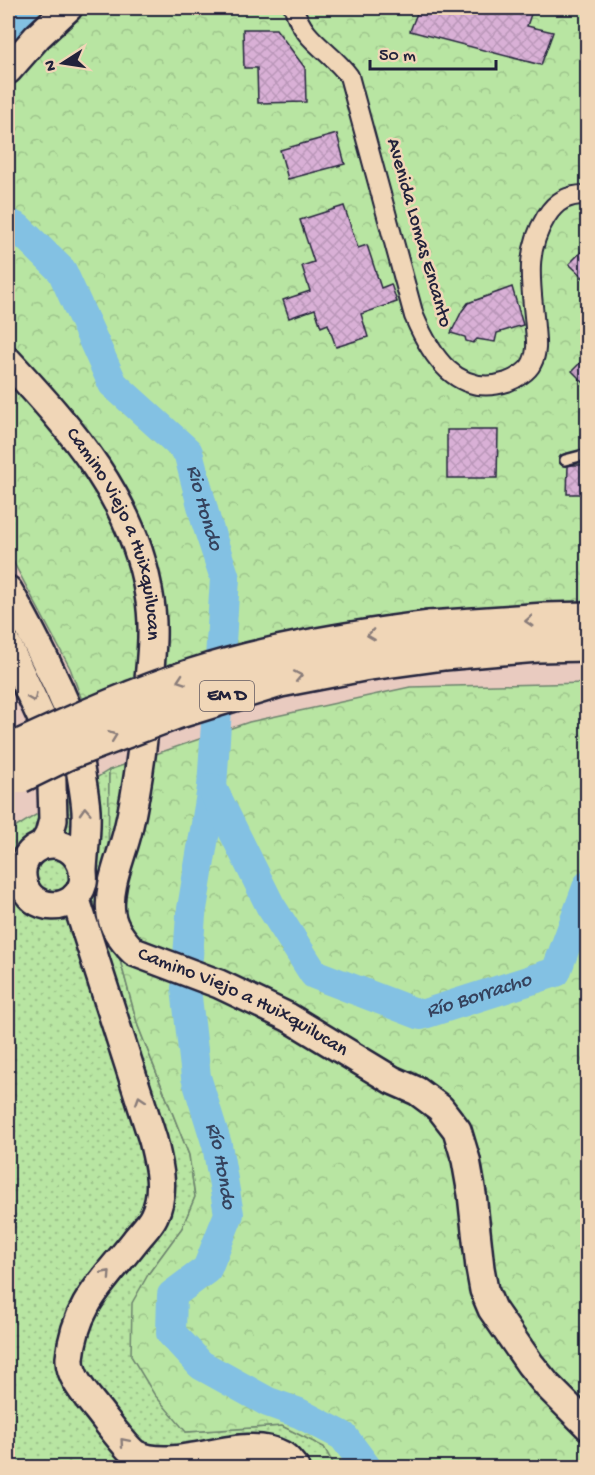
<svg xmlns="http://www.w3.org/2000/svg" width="595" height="1475" viewBox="0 0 595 1475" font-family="'Gochi Hand',sans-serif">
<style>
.grass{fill:url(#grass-dots);stroke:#6d846e;stroke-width:1.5}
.forest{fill:url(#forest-crowns);stroke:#6d846e;stroke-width:1.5}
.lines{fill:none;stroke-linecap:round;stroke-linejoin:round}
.river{stroke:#83c1e3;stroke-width:30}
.building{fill:url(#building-cross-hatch);stroke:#22223b;stroke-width:1.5}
.lane-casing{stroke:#22223b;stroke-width:14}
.street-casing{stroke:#22223b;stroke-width:22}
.secondary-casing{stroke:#22223b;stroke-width:32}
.highway-casing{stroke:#22223b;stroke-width:38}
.lane{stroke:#f0d6b7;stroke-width:9}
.street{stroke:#f0d6b7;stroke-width:18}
.secondary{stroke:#f0d6b7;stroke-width:27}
.highway{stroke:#f0d6b7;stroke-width:33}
.highway-bridge-casing{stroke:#22223b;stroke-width:38;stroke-linecap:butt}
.highway-bridge{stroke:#f0d6b7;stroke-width:33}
.oneway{stroke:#897c79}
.labels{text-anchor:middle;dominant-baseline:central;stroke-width:5;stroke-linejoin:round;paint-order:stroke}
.shield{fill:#f0d6b7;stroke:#605860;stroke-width:1.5}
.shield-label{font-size:18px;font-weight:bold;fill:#22223b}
.street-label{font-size:20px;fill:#22223b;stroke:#f0d6b7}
.water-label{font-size:21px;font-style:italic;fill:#35425d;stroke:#f0d6b7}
</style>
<defs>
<pattern id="grass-dots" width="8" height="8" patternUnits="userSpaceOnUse" patternTransform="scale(1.5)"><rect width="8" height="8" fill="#b8e5a2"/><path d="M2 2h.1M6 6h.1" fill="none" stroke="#9ec48c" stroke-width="1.8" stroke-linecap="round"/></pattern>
<pattern id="forest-crowns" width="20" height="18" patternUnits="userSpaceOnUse" patternTransform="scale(1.5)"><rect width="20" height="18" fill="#b8e5a2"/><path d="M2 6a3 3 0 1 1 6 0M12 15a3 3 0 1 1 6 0" fill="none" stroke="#9ec48c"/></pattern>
<pattern id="building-cross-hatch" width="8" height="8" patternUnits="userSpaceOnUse" patternTransform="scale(1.5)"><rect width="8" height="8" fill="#d9b0d6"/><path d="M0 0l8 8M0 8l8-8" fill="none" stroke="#ba97b9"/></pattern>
</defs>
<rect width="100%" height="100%" fill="#e9cbc0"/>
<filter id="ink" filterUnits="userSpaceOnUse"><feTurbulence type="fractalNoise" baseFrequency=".0167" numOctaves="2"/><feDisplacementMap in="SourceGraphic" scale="12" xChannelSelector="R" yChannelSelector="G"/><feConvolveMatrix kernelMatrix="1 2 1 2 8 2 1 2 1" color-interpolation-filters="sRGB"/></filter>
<g filter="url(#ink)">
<!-- grass -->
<path class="grass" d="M 109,770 L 108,916 L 138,1026 L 189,1155 L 195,1197 L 182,1228 L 149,1273 L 186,1432 L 282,1426 L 324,1447 L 335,1467 L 8,1468 L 8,832 Z"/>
<!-- forest -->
<path class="forest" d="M 11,8 L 587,8 L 587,601 L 492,613 L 85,708 L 70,668 L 8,552 L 8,15 Z
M 587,683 L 587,1467 L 335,1467 L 324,1447 L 282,1426 L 186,1432 L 154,1394 L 131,1356 L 132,1303 L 149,1273 L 182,1228 L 195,1197 L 189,1155 L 138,1026 L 108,916 L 109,770 L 249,722 L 410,687 Z"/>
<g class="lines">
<!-- river -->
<g class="river">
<path d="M 8,39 L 25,8"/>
<path id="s1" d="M 8,223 L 18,228 L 62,271 L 113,384 L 188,452 L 206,521 L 225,578 L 212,788 L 191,915 L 188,957"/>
<path id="s2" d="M 212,788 L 270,905 L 314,974 L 421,1015 L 556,972 L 588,885"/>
<path id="s3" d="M 186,988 L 196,1077 L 217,1145 L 229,1214 L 207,1269 L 172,1295 L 171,1333 L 201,1365 L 268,1402 L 299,1413 L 343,1436 L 367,1468"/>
</g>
</g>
<!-- building -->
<path class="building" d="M 419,8 L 533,8 L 527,26 L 553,32 L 541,65 L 410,31 Z
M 243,29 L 276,29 L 305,68 L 306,102 L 258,103 L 257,68 L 244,68 Z
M 337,134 L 345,164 L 288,179 L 280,150 Z
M 344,206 L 358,248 L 367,245 L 381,288 L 391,284 L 397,302 L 361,314 L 368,337 L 336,347 L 328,324 L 321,327 L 315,309 L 289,318 L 283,300 L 310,291 L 302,266 L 314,262 L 300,220 Z
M 588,245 L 588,282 L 569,264 Z
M 512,287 L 523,325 L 497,333 L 495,342 L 477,339 L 473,343 L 466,341 L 465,337 L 451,333 L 462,311 L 468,303 Z
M 588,355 L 588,387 L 572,371 Z
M 447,430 L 498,430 L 497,478 L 447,478 Z
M 572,465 L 588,465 L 588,494 L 567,494 L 568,466 Z"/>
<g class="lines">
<!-- lane casing -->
<g class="lane-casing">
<path id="lane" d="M 565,460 L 588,454"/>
</g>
<!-- street casing -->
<g class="street-casing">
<path id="street" d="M 294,8 C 303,41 330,50 349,76 L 414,316 C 431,356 457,398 507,382 C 515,379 528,372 532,363 C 538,352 536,340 535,328 C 532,286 523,254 546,217 C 556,201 568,194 588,195"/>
</g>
<!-- secondary casing -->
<g class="secondary-casing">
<g id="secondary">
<path d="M 8,70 L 37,37 L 68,8"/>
<path id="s4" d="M 8,361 C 71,429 134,499 149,595 C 155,626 151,658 148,690 C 144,737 139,784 128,830 C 122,856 107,886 111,914 C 113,929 124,942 134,952 L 219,984 L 288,1017 L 392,1080 L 417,1091 L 440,1108 L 457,1130 L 466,1160 L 472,1194 L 480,1268 L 484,1290 L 492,1309 L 530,1364 L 547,1385 L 588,1426"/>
<path d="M 8,590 C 27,622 44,657 60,691 C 64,702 71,713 74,725 C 78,736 78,749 79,761 C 81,777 85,794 86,811 C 87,831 84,850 83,870 C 83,875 84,879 83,883 C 75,914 30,913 23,882 C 13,842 72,827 83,870"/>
<path d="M 8,646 L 42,719 L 51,750 L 53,820 L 49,835 L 43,845"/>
<path d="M 75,897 L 153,1140 C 159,1165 166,1191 154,1216 C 150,1225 141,1233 135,1241 C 104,1281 75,1304 70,1358 C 69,1377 86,1395 97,1409 C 106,1420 125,1447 135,1454 C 177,1475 242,1433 282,1455 C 287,1457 291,1464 295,1468"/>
</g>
</g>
<!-- highway casing -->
<g class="highway-casing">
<path id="highway" d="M 429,628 L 545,620 L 588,619
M 444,653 L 537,645 L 588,644"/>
</g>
<!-- lane -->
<use href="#lane" class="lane"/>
<!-- street -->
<use href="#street" class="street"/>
<!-- secondary -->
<use href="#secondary" class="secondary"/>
<!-- highway -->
<use href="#highway" class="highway"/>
<!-- highway-bridge casing -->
<g class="highway-bridge-casing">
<path id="highway-bridge" d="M 11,751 C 70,723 130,696 192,676 C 270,651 349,638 429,628
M 20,776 L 67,753 L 176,712 L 280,680 L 363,664 L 444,653"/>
</g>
<!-- highway-bridge -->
<use href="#highway-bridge" class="highway-bridge"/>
</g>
<!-- one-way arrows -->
<defs><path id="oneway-chevron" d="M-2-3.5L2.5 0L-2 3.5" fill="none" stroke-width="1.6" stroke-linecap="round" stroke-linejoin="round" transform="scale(1.5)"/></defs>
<g class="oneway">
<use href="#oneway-chevron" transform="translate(529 621) rotate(176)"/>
<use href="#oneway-chevron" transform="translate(371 635) rotate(172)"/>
<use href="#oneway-chevron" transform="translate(298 676) rotate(-11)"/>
<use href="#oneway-chevron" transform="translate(181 680) rotate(161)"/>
<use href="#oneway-chevron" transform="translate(33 698) rotate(67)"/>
<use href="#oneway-chevron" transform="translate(113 736) rotate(-21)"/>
<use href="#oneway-chevron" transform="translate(85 811) rotate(-93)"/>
<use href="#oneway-chevron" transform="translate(140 1100) rotate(-108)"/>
<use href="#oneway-chevron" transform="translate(107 1274) rotate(-48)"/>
<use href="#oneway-chevron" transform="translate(124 1442) rotate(-131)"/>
</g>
</g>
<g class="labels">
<!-- shield labels -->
<rect class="shield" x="200" y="681" width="54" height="30" rx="4.5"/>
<g class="shield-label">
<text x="227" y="696">EM D</text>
</g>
<!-- street labels -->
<g class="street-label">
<text transform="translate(418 233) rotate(74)">Avenida Lomas Encanto</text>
<text stroke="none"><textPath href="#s4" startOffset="208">Camino Viejo a Huixquilucan</textPath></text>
<text stroke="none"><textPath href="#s4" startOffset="766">Camino Viejo a Huixquilucan</textPath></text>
</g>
<!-- water labels -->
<g class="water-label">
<text stroke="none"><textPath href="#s1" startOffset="356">Rio Hondo</textPath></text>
<text stroke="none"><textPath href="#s2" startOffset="388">Río Borracho</textPath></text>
<text stroke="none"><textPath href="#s3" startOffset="182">Río Hondo</textPath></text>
</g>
</g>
<!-- margin -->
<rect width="595" height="1475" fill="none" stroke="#f0d6b7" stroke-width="30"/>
<rect x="15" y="15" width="565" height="1445" fill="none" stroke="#22223b" stroke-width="2" filter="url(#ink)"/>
<!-- north arrow -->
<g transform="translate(63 63) rotate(258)" stroke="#f0d6b7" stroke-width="4.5" paint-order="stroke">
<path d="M0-4.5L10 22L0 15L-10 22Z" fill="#22223b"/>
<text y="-9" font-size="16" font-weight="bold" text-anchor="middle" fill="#22223b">N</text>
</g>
<!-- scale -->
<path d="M370 60v9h126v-9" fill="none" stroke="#22223b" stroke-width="3"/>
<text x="379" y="60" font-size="18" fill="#22223b" stroke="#f0d6b7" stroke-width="4.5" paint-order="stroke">50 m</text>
</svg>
